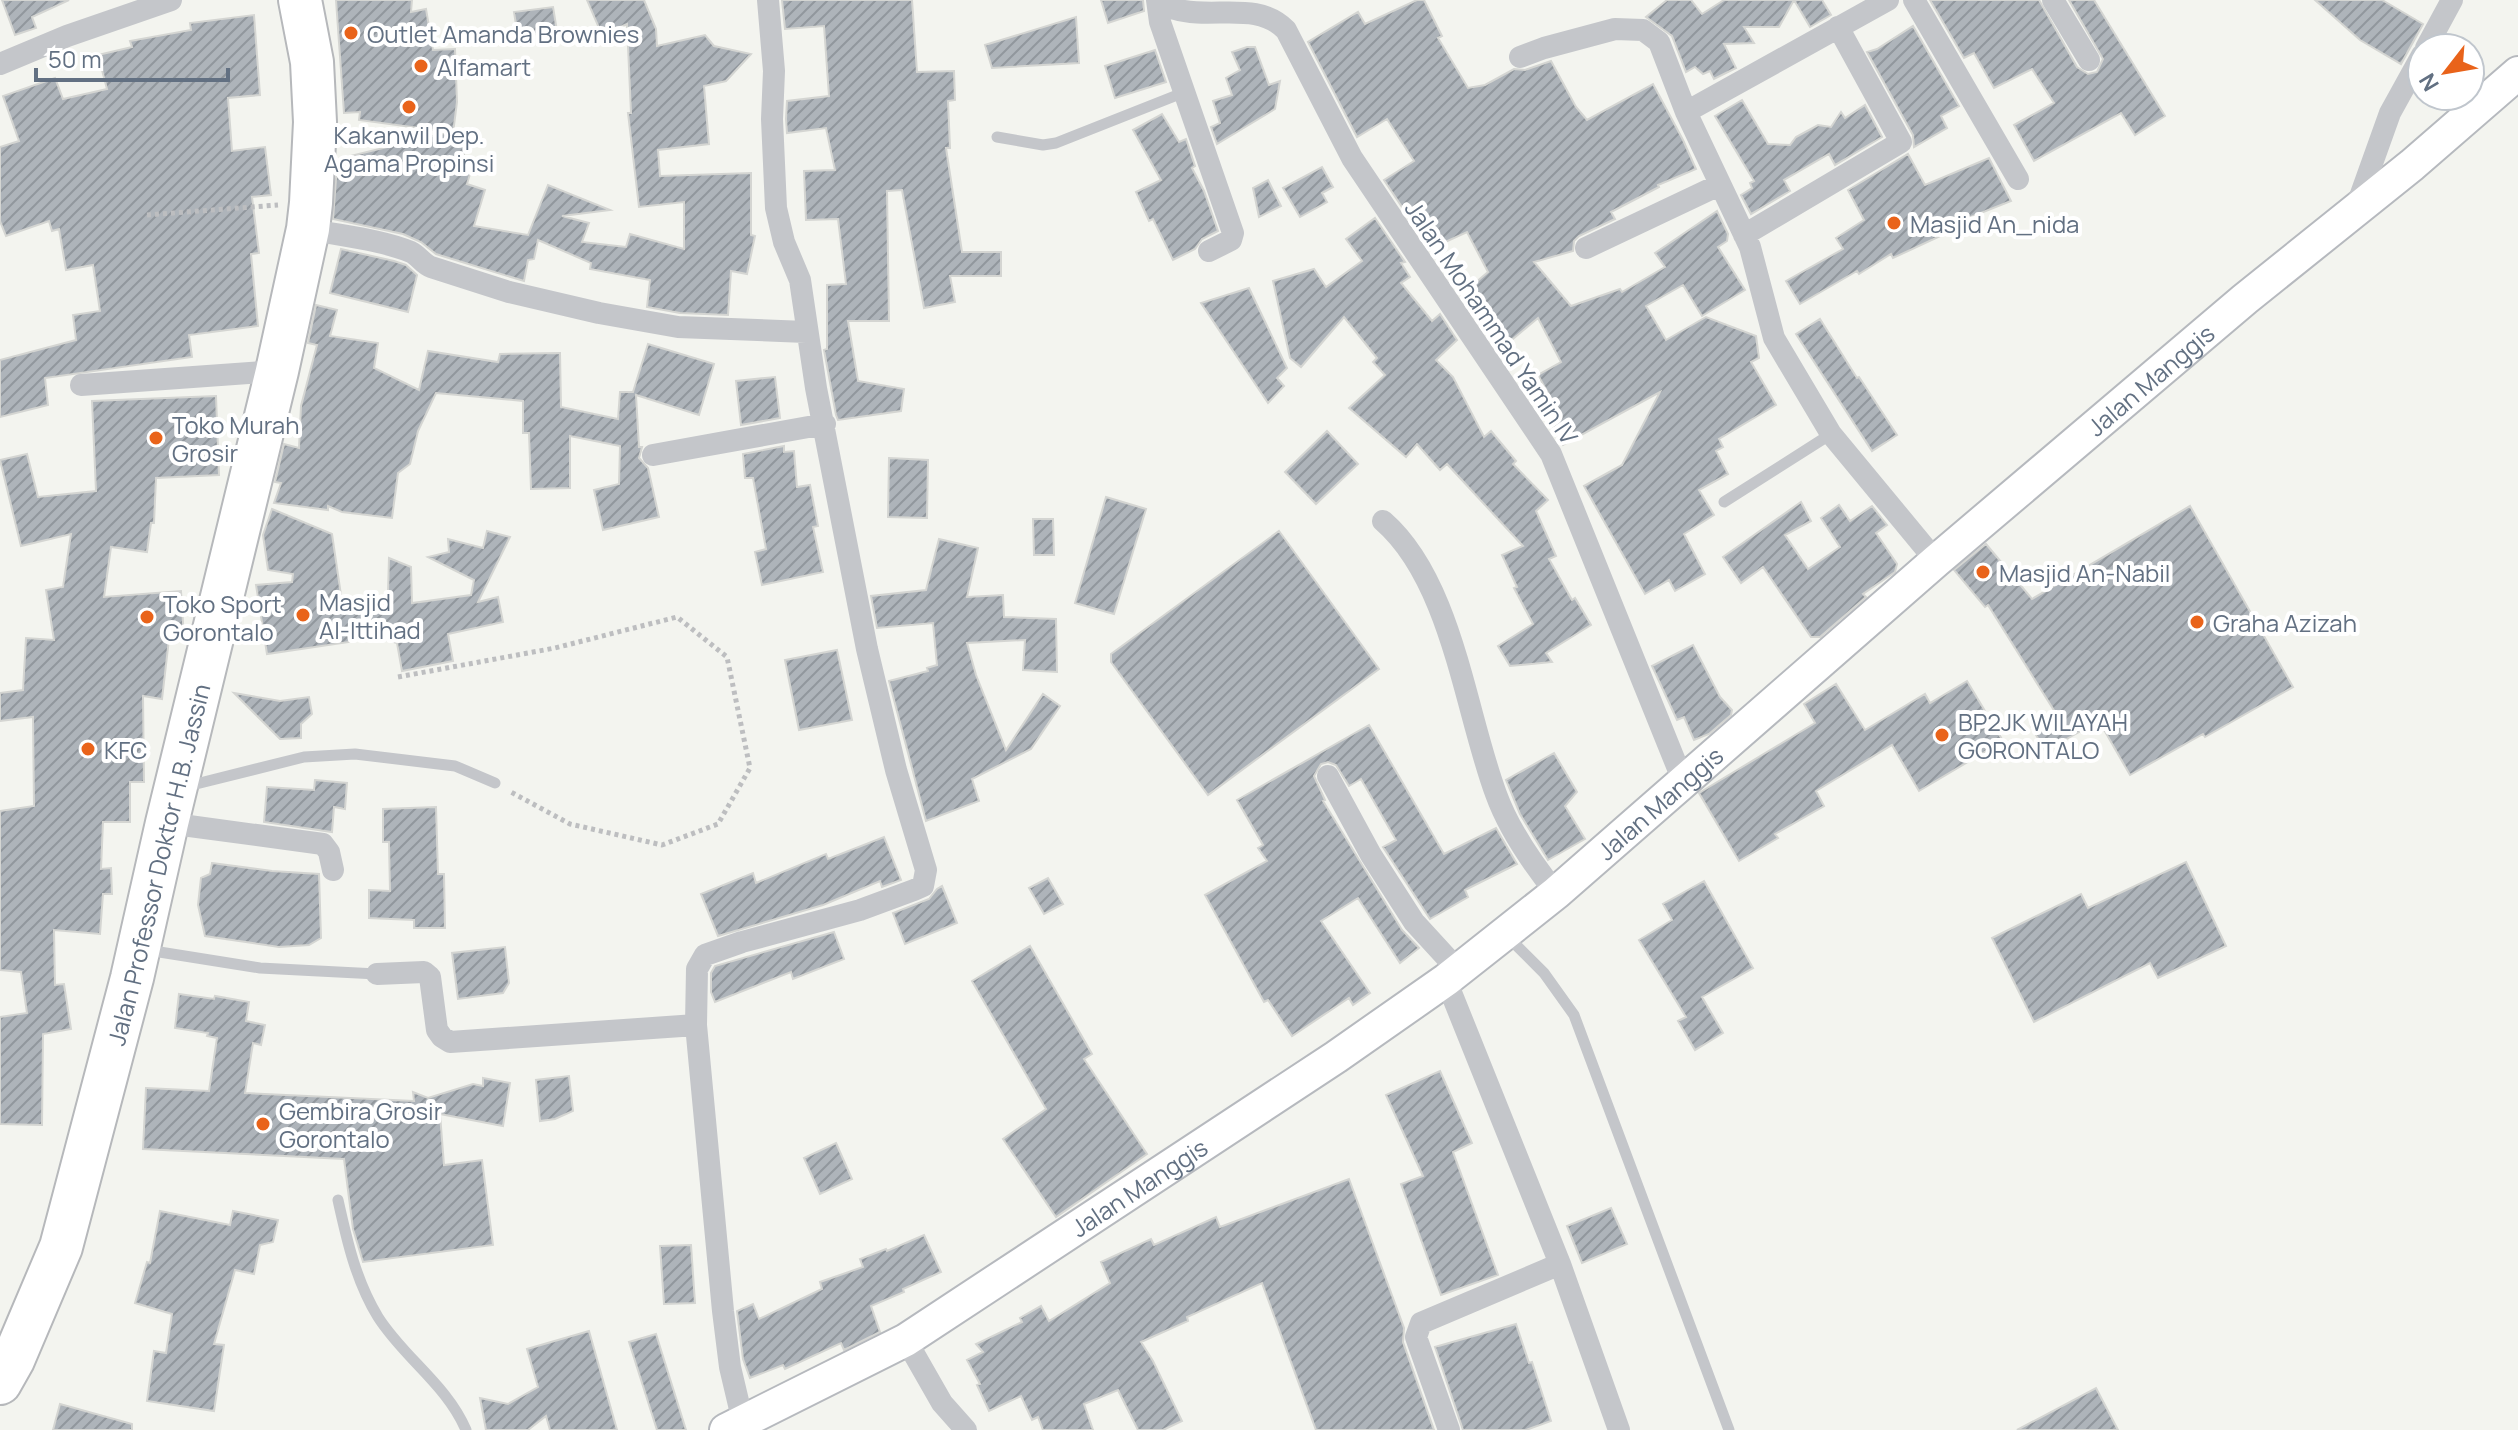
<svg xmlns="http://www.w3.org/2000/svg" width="2518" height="1430" viewBox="0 0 2518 1430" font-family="Manrope,sans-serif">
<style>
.building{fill:url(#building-hatch);stroke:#d4d5d2;stroke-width:2}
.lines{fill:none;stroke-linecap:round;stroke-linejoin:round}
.secondary-casing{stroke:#b6b9be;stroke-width:36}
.highway-casing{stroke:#b6b8bb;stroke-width:46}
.path{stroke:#bdbec0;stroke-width:5;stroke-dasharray:4 4;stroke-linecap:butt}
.lane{stroke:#c4c6ca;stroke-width:11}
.street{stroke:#c4c6ca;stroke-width:22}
.secondary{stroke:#fff;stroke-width:32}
.highway{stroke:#fff;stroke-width:42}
.poi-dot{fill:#e9631a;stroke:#fff;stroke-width:3}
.labels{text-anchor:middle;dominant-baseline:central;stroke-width:8;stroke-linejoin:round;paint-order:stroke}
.poi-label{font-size:24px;fill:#627082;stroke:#fff;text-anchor:start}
.street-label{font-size:24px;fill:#627082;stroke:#fff}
</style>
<defs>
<pattern id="building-hatch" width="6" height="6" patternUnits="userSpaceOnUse" patternTransform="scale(2)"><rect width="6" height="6" fill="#aeb4ba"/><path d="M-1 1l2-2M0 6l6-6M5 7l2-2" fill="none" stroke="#91979d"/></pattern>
</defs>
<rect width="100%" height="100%" fill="#f3f4ef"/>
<!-- building -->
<path class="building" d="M 2,0 L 69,0 L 32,17 L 36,28 L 15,35 Z
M 336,0 L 412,0 L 411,12 L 426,9 L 433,50 L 455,49 L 457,102 L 452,141 L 464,144 L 464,158 L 474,161 L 467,184 L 485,190 L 474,226 L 528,235 L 548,185 L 610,210 L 562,216 L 589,223 L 582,242 L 626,247 L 630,234 L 684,249 L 684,202 L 639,207 L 628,113 L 631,113 L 627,24 L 602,35 L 587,0 L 644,0 L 656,29 L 657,46 L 705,35 L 714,46 L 751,54 L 726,81 L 704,86 L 709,144 L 658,150 L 660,176 L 751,173 L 751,235 L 755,236 L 747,274 L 731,271 L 728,315 L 680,313 L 647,307 L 650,280 L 590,269 L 591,263 L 538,240 L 534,259 L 528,260 L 524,281 L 436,254 L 421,242 L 403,234 L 333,219 L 336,179 L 342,158 L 449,132 L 359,120 L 360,112 L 344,113 Z
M 782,0 L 912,0 L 917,72 L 954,71 L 955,100 L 948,101 L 950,148 L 946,148 L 962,252 L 1001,252 L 1001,276 L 950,276 L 955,302 L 924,308 L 902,190 L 887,191 L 889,321 L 848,321 L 858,381 L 904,389 L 901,411 L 838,420 L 836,415 L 824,350 L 827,349 L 827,285 L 846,284 L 838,219 L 806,220 L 804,171 L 835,170 L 826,128 L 787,133 L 786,119 L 787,101 L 829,96 L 824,26 L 785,29 Z
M 1101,0 L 1143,0 L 1144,11 L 1108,23 Z
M 1417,0 L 1424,0 L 1442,36 L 1438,38 L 1468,88 L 1485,85 L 1514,69 L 1525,70 L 1551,61 L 1576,107 L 1587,120 L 1653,84 L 1683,140 L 1696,169 L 1658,185 L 1659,187 L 1611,212 L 1615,219 L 1579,236 L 1574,241 L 1573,251 L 1534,262 L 1571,306 L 1620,289 L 1622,292 L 1665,267 L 1655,253 L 1717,211 L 1728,234 L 1727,241 L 1718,247 L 1745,290 L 1702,316 L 1683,285 L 1646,306 L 1666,340 L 1706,317 L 1756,336 L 1759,358 L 1751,362 L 1776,405 L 1719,439 L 1723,447 L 1716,451 L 1728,474 L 1699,490 L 1714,515 L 1684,534 L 1705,574 L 1675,591 L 1669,580 L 1645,594 L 1584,486 L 1622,465 L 1660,392 L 1563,445 L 1548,419 L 1559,413 L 1538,375 L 1561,362 L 1538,318 L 1508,343 L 1488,320 L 1481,325 L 1461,295 L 1488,272 L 1467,232 L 1430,249 L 1384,180 L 1414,161 L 1387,119 L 1357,137 L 1308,42 L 1358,12 L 1365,24 Z
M 1667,0 L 1691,0 L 1702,14 L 1724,0 L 1794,0 L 1779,27 L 1744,27 L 1754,43 L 1724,44 L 1736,68 L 1714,79 L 1710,71 L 1703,74 L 1695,67 L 1686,72 L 1672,36 L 1646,17 Z
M 1794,0 L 1822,0 L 1831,15 L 1810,27 Z
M 1930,0 L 2039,0 L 2077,67 L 2088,74 L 2097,72 L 2103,59 L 2069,0 L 2094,0 L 2165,116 L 2135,135 L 2121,113 L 2034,161 L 2014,125 L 2054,103 L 2032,69 L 1994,88 L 1974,53 L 1964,58 Z
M 2315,0 L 2382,0 L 2423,24 L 2401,64 L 2360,40 Z
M 553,7 L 557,31 L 518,37 L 514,12 Z
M 254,15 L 260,95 L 228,98 L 232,151 L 265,147 L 271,195 L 252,197 L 259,253 L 251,254 L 258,326 L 189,335 L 192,357 L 45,378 L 48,405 L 0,417 L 0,360 L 76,340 L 73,315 L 100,311 L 93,265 L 66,270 L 59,229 L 52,231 L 49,221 L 6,236 L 0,221 L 0,147 L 19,141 L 3,96 L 55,78 L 63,99 L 107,89 L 98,55 L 132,47 L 130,41 L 191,30 L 190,23 Z
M 1076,17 L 1079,63 L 992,68 L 985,45 Z
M 1913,26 L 1959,106 L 1941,116 L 1947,128 L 1914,147 L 1913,135 L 1867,52 L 1877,49 Z
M 1247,47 L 1255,47 L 1269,85 L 1280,81 L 1275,109 L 1217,144 L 1211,127 L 1220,123 L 1213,101 L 1232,95 L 1226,78 L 1240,70 L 1232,52 Z
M 1155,50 L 1166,82 L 1115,98 L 1105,66 Z
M 1742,100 L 1768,144 L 1790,145 L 1796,137 L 1818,125 L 1831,127 L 1841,112 L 1845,118 L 1865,105 L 1882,137 L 1835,165 L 1829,154 L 1784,180 L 1790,191 L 1751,214 L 1741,195 L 1752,188 L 1750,183 L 1754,181 L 1715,116 Z
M 1162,114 L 1179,142 L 1186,139 L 1195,166 L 1192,168 L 1204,191 L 1218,231 L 1202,239 L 1195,249 L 1173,260 L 1153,219 L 1149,221 L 1136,192 L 1161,180 L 1133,130 Z
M 1908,154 L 1925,185 L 1989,158 L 2011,201 L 1948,226 L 1951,231 L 1893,258 L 1891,254 L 1859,274 L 1857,271 L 1800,304 L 1786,281 L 1843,249 L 1836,238 L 1864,220 L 1848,190 Z
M 1322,167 L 1333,187 L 1322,193 L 1327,202 L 1300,217 L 1283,188 Z
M 1268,180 L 1281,206 L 1259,217 L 1253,188 Z
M 1375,218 L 1405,262 L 1401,263 L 1410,277 L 1401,283 L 1432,321 L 1440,314 L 1457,340 L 1436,360 L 1453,377 L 1484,437 L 1491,431 L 1516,461 L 1513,464 L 1548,500 L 1536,511 L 1556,556 L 1549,559 L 1572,600 L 1575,598 L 1591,625 L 1546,653 L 1552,662 L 1510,666 L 1498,646 L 1533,624 L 1514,588 L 1517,587 L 1502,555 L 1523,546 L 1447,464 L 1440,470 L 1417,444 L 1406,457 L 1349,408 L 1385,375 L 1373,362 L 1377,358 L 1344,317 L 1301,367 L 1290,358 L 1273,281 L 1314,269 L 1326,287 L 1362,261 L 1346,239 Z
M 341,249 L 394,261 L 406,265 L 417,275 L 408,312 L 330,293 Z
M 1249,288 L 1287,368 L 1277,378 L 1284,386 L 1268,403 L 1201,303 Z
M 316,305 L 337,310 L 330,336 L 378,343 L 374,368 L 419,390 L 428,351 L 498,362 L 500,354 L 560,353 L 561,407 L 618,419 L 620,392 L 633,392 L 648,344 L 714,364 L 699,415 L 636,395 L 639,447 L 642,447 L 639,458 L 648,468 L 659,517 L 603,530 L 594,490 L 619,484 L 620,446 L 570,436 L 570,488 L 531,489 L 529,433 L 523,433 L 523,401 L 436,393 L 418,431 L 410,464 L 398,473 L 392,518 L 342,512 L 328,506 L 328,510 L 274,503 L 281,483 L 275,482 L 284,444 L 299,448 L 301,406 L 317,345 L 308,343 Z
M 1820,319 L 1857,378 L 1859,377 L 1897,435 L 1872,451 L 1796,334 Z
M 775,377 L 780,418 L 741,425 L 736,381 Z
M 216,396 L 219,475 L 156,478 L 154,523 L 151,523 L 147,552 L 111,547 L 104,597 L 181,591 L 184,638 L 169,639 L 162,699 L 143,696 L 144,782 L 130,782 L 130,822 L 103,822 L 101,869 L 111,868 L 112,894 L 103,894 L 100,934 L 54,930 L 55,985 L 64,984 L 71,1029 L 43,1034 L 42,1125 L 0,1124 L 0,1017 L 27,1013 L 21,972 L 0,970 L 0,811 L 34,806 L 33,717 L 0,721 L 0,693 L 23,690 L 26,638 L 54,640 L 46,590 L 63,587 L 71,534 L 21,546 L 0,460 L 27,454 L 38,497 L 96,491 L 92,401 Z
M 1327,431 L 1358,464 L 1316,504 L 1285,472 Z
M 784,446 L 784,452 L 794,451 L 797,487 L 810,485 L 818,526 L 813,527 L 823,572 L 762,585 L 755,552 L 766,549 L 753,478 L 745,478 L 743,454 Z
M 889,458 L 928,460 L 927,518 L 888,517 Z
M 1106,497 L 1146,509 L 1114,614 L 1075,603 Z
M 1801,502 L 1811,521 L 1785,535 L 1808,569 L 1840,547 L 1821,518 L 1839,505 L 1850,521 L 1872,506 L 1887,525 L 1876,533 L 1897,564 L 1895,572 L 1863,594 L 1866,597 L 1820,637 L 1811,637 L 1763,567 L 1741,583 L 1723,557 Z
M 2190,506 L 2293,687 L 2205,737 L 2203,734 L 2130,775 L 2099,721 L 2045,751 L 2031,726 L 2055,712 L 1988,605 L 1985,607 L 1954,570 L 1986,544 L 2032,599 Z
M 272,509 L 332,534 L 342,602 L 376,600 L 388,592 L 389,558 L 411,567 L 412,603 L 471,595 L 474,580 L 428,557 L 449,552 L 448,539 L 483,548 L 487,531 L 510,537 L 478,602 L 498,597 L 503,622 L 448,634 L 453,661 L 402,671 L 397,643 L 347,629 L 349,642 L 267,654 L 256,585 L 292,582 L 293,574 L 268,570 L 263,535 Z
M 1033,519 L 1053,519 L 1054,555 L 1034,555 Z
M 1279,531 L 1379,669 L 1208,795 L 1111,662 L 1111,654 Z
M 939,539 L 978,548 L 967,597 L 1003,595 L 1004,617 L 1056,619 L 1057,672 L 1023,670 L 1025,640 L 967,643 L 976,675 L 1006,750 L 1043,694 L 1060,706 L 1031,749 L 972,779 L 979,801 L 926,821 L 889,681 L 928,671 L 927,668 L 937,665 L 933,623 L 877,628 L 871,596 L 926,590 Z
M 1693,645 L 1720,697 L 1732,710 L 1731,715 L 1709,734 L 1694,740 L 1684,717 L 1677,720 L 1652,666 Z
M 837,650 L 852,720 L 799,730 L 785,660 Z
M 1967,681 L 2003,741 L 1919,791 L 1892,745 L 1816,791 L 1824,806 L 1775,834 L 1778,838 L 1739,861 L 1699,793 L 1815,723 L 1804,704 L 1836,684 L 1865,730 L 1925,694 L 1930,703 Z
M 234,693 L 280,701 L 309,697 L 312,714 L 301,724 L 301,738 L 280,739 Z
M 1369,725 L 1444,854 L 1496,828 L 1517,864 L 1465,890 L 1468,897 L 1430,919 L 1383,847 L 1396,840 L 1361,779 L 1349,786 L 1336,765 L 1328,762 L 1321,764 L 1314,776 L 1325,800 L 1323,801 L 1402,930 L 1419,948 L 1400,963 L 1358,898 L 1321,921 L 1370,993 L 1353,1005 L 1349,998 L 1292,1036 L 1268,1000 L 1264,1002 L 1205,895 L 1267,861 L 1258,848 L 1263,845 L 1237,800 Z
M 1554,753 L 1577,792 L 1565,806 L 1585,839 L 1548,860 L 1520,814 L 1506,780 Z
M 315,780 L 347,783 L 345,809 L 334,807 L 332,832 L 264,822 L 267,787 L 314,790 Z
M 436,807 L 438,874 L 444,874 L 445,928 L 414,928 L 414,920 L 369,918 L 369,890 L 390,891 L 389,842 L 383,842 L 383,809 Z
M 884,837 L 901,880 L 882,887 L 880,881 L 823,905 L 718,936 L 701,894 L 753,873 L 756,883 L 826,854 L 828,859 Z
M 2186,862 L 2226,946 L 2158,978 L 2150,963 L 2034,1022 L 1992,938 L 2081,894 L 2088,908 Z
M 212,863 L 272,871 L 319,874 L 321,938 L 309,945 L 279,947 L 205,936 L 198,905 L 201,878 L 210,874 Z
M 1048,878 L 1063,904 L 1044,914 L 1029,888 Z
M 1704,881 L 1753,968 L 1702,997 L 1723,1033 L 1695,1050 L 1678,1021 L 1686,1017 L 1639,940 L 1672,920 L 1663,904 Z
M 942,886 L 957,923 L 905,944 L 893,913 L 929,899 L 937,889 Z
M 834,932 L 844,959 L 793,979 L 791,972 L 715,1002 L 711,992 L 711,973 L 715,966 Z
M 1030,946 L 1092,1054 L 1084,1059 L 1147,1154 L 1056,1217 L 1003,1139 L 1046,1109 L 972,981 Z
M 505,947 L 509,983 L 503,993 L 458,999 L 452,953 Z
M 179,994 L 214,999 L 215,996 L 249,1002 L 246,1021 L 265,1025 L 261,1045 L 253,1043 L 245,1093 L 414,1101 L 413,1092 L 428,1098 L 473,1084 L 483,1086 L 483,1078 L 510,1083 L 503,1126 L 440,1114 L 444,1165 L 482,1160 L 493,1245 L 363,1262 L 353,1229 L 344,1159 L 143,1149 L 146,1088 L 209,1091 L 217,1038 L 207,1036 L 208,1033 L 175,1028 Z
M 1440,1071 L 1472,1143 L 1453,1152 L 1498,1275 L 1441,1295 L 1401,1184 L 1423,1176 L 1386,1095 Z
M 569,1076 L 573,1111 L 555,1119 L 540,1121 L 536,1080 Z
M 836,1143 L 852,1179 L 820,1194 L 804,1158 Z
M 1349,1179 L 1404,1328 L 1403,1342 L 1434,1430 L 1316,1430 L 1262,1283 L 1187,1317 L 1188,1321 L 1141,1342 L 1153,1361 L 1182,1421 L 1163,1430 L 1138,1430 L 1118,1390 L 1084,1404 L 1093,1430 L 1043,1430 L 1038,1417 L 1032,1420 L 1021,1396 L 989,1411 L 977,1385 L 980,1384 L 967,1360 L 983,1352 L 976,1344 L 1022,1322 L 1020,1318 L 1041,1306 L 1049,1321 L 1110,1283 L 1101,1262 L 1151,1239 L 1154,1245 L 1216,1217 L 1220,1227 Z
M 1611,1208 L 1627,1244 L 1582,1263 L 1567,1226 Z
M 160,1211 L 230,1225 L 233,1211 L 278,1220 L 273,1242 L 260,1245 L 254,1274 L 235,1270 L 214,1344 L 224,1345 L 214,1411 L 147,1401 L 154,1351 L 166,1353 L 172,1314 L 135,1303 L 147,1262 L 150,1263 Z
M 924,1235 L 941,1272 L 903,1289 L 904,1292 L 871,1306 L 880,1332 L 844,1350 L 841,1343 L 785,1369 L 783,1365 L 750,1378 L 743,1359 L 737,1311 L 753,1304 L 759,1319 L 822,1289 L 820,1282 L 863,1267 L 860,1259 L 886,1249 L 887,1251 Z
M 691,1245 L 695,1303 L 664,1304 L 660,1246 Z
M 1516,1324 L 1529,1363 L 1532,1362 L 1551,1421 L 1526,1430 L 1463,1430 L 1435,1347 Z
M 589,1331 L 617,1430 L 550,1430 L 546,1416 L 528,1430 L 486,1430 L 480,1398 L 508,1404 L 538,1387 L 527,1349 Z
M 656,1334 L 686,1430 L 657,1430 L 629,1342 Z
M 2096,1388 L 2118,1430 L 2017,1430 Z
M 60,1404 L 132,1424 L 132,1430 L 53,1430 Z"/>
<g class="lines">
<!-- secondary casing -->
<g class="secondary-casing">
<g id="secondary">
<path id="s1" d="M 726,1430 L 906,1340 L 1336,1057 L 1446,980 L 1556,893 L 1936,561 L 2245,299 L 2412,165 L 2518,73"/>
</g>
</g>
<!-- highway casing -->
<g class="highway-casing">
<g id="highway">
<path id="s2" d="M 0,1383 L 13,1360 L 61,1247 L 132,978 L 167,823 L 277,371 L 308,229 L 311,203 L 315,122 L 312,62 L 300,0"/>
</g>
</g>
<!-- path -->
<path class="path" d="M 147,215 L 278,205
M 398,677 L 555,648 L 677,617 L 727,657 L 750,768 L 718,824 L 662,845 L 570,824 L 509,791"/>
<!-- lane -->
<path class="lane" d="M 997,137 L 1043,145 L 1056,143 L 1185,92
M 1724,502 L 1831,434
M 184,787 L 304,757 L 355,754 L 455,766 L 495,783
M 1507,936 L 1544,973 L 1574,1015 L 1729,1430
M 147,950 L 260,968 L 377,974
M 338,1200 C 347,1241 356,1281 378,1317 C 404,1358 447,1385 466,1430"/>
<!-- street -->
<path class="street" d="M 1157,0 C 1163,3 1169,7 1175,9 C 1212,20 1257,0 1286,30 L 1352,158 L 1551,454 L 1683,781
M 1157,0 L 1160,22 L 1233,233 L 1231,240 L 1209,251
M 1914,0 L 2018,179
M 2053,0 L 2089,60
M 2426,48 L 2452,0
M 1520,57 L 1544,48 L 1615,29 L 1643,30 L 1659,42 L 1686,112 L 1750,247 L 1774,338 L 1831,434 L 1936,561
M 0,64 L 67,36 L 171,0
M 1686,112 L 1888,0
M 2356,208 L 2390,113 L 2422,55
M 308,229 C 341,236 379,239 411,252 C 419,256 423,264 431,267 L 509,292 L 599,313 L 678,327 L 806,332
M 1744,235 L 1901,142 L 1838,27
M 1586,248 L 1719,185
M 81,385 L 277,371
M 653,455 L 825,424
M 1383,521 C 1452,581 1465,711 1496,794 C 1509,830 1532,863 1556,893
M 1328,776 L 1371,855 L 1414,922 L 1458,970
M 167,823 L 323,844 L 329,852 L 333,870
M 377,974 L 424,972 L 430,977 L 437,1030 L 442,1037 L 450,1042 L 696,1025
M 1446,980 L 1560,1264 L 1619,1430
M 906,1340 L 942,1403 L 966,1430
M 743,1422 L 730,1367 L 723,1311 L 696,1025 L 697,969 L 705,955 L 742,942 L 860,910 L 914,890 L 923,886 L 926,870 L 896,770 L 867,649 L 816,388 L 800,280 L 784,242 L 776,208 L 772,119 L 774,71 L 768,0
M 1449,1430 L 1416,1337 L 1421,1323 L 1560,1264"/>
<!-- secondary -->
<use href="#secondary" class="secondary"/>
<!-- highway -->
<use href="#highway" class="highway"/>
</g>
<!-- markers -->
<g class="poi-dot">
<circle cx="351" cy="33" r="8"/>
<circle cx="421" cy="66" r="8"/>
<circle cx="409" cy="107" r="8"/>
<circle cx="1894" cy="223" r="8"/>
<circle cx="156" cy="438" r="8"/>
<circle cx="1983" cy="572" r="8"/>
<circle cx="303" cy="615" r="8"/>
<circle cx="147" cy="617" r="8"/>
<circle cx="2197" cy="622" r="8"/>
<circle cx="1942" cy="735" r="8"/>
<circle cx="88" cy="749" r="8"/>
<circle cx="263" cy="1124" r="8"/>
</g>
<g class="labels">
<!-- poi labels -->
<g class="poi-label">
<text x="367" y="33">Outlet Amanda Brownies</text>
<text x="437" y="66">Alfamart</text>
<text x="409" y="134" text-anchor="middle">Kakanwil Dep.<tspan x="409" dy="28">Agama Propinsi</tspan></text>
<text x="1910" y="223">Masjid An_nida</text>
<text x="172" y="424">Toko Murah<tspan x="172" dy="28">Grosir</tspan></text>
<text x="1999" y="572">Masjid An-Nabil</text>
<text x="319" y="601">Masjid<tspan x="319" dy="28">Al-Ittihad</tspan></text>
<text x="163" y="603">Toko Sport<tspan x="163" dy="28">Gorontalo</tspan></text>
<text x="2213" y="622">Graha Azizah</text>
<text x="1958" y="721">BP2JK WILAYAH<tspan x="1958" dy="28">GORONTALO</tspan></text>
<text x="104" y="749">KFC</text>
<text x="279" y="1110">Gembira Grosir<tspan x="279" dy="28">Gorontalo</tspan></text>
</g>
<!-- street labels -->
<g class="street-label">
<text transform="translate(1492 322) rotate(56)">Jalan Mohammad Yamin IV</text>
<text stroke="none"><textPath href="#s1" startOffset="1776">Jalan Manggis</textPath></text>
<text stroke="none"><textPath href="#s1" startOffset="1128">Jalan Manggis</textPath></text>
<text stroke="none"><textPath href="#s2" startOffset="544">Jalan Professor Doktor H.B. Jassin</textPath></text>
<text stroke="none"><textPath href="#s1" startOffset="480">Jalan Manggis</textPath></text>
</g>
</g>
<!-- north arrow -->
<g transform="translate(2446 72) rotate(239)"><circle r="38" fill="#ffffff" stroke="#c0c6cd" stroke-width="2"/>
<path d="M0-6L14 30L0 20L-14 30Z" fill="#e9631a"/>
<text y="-12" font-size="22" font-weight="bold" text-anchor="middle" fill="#627082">N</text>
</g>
<!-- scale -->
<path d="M36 68v12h192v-12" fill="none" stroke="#627082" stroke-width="4"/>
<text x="48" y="68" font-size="24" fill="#627082" stroke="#ffffff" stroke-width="6" paint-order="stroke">50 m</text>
</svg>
